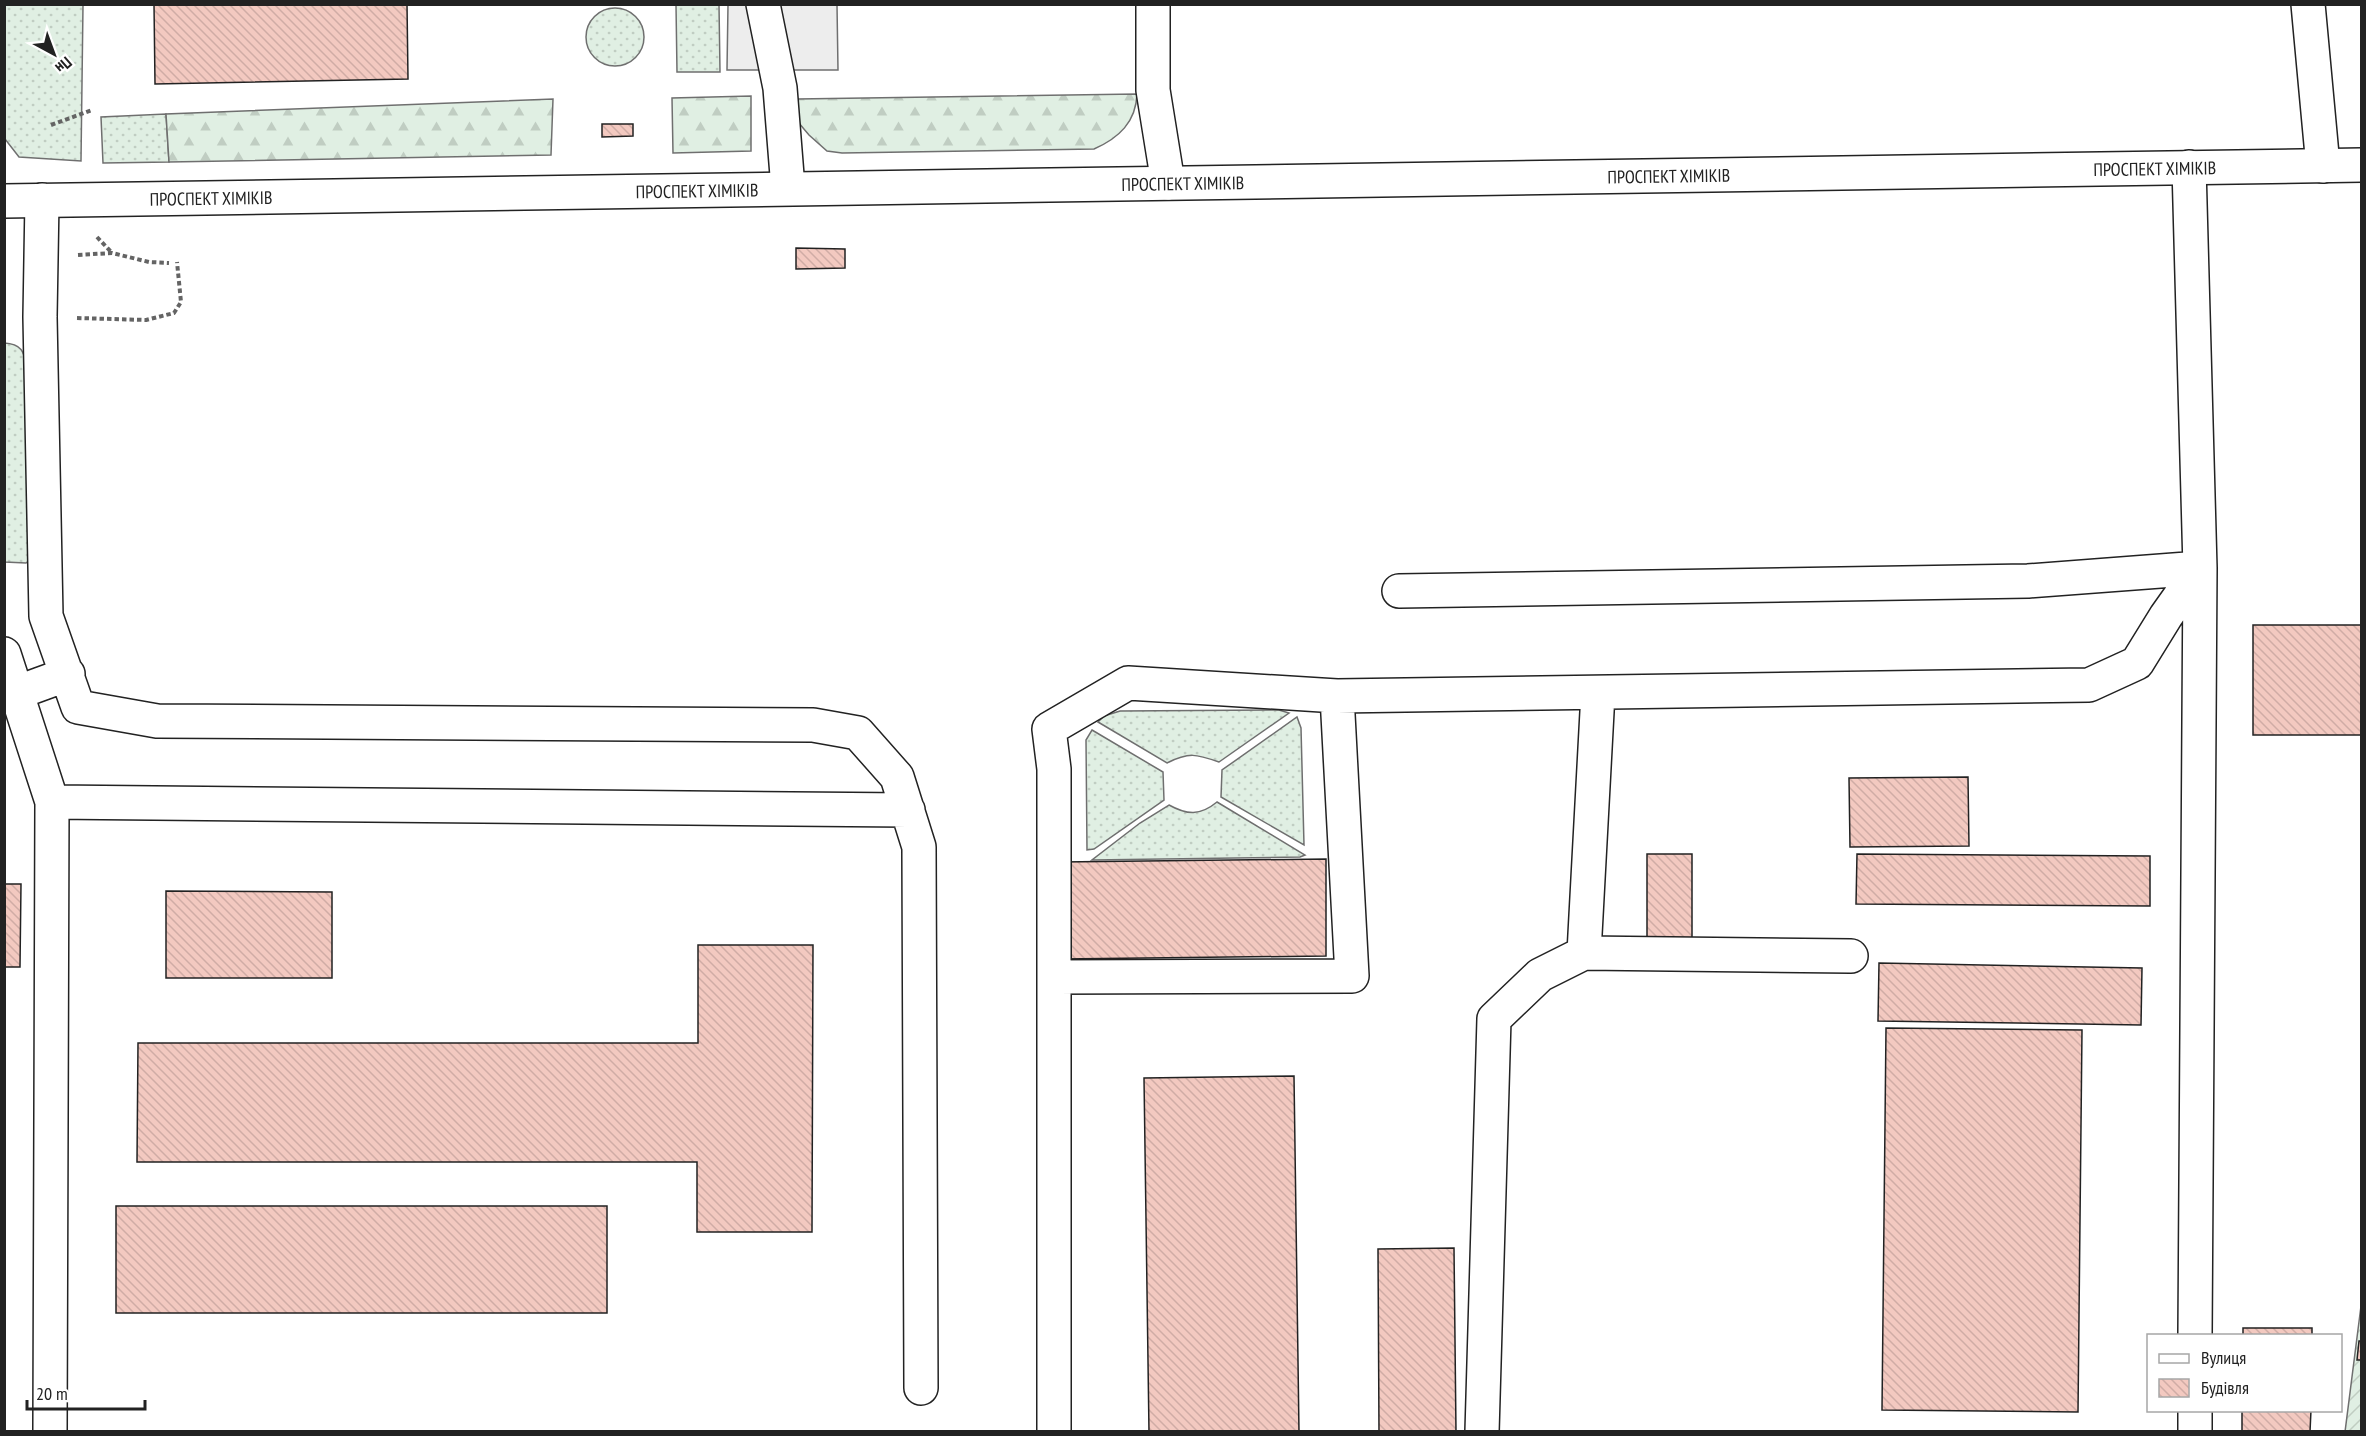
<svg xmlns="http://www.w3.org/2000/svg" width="2366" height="1436" viewBox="0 0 2366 1436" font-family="'PT Sans Narrow',sans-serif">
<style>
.grass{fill:url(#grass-dots);stroke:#6f6f6f;stroke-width:1.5}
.forest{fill:url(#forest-firs);stroke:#6f6f6f;stroke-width:1.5}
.garden{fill:url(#garden-furrows);stroke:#6f6f6f;stroke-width:1.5}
.parking{fill:#ededed;stroke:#6f6f6f;stroke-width:1.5}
.building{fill:url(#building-back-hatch);stroke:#222;stroke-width:1.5}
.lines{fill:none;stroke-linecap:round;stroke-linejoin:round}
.minor-casing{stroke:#222;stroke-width:36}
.major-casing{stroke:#222;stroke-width:36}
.path{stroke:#646464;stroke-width:4;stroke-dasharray:4.5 3;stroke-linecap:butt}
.minor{stroke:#fff;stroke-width:33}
.major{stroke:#fff;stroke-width:33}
.labels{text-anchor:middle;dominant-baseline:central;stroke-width:4.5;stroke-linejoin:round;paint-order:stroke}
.street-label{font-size:18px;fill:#222;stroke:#fff}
</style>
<defs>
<pattern id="grass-dots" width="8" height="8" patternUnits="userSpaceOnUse" patternTransform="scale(1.5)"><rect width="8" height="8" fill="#e0efe3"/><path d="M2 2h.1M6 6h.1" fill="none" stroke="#c0cdc2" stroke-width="1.8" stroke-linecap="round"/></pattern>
<pattern id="forest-firs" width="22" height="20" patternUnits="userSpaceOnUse" patternTransform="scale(1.5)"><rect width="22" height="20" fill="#e0efe3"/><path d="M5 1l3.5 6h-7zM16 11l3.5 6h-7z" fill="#c0cdc2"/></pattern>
<pattern id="garden-furrows" width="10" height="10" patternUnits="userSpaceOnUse" patternTransform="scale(1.5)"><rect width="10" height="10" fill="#e0efe3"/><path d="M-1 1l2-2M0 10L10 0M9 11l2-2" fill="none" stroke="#c0cdc2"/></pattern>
<pattern id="building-back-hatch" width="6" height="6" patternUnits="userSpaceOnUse" patternTransform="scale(1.5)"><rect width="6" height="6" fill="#f3c9c0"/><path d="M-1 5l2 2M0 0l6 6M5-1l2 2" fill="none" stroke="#d0aca5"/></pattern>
</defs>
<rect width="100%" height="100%" fill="#fff"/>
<!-- grass -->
<path class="grass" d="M 4,5 L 83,5 L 81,161 L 19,157 L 5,139 Z
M 676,5 L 719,5 L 720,72 L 677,72 Z
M586 37a29 29 0 1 1 58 0a29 29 0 1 1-58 0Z
M 166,114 L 169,162 L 103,163 L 101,117 Z
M 4,343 C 24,344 24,354 28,370 L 32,558 L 26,563 L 5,562 Z
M 1279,710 L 1289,713 L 1219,762 C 1196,754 1189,752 1167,763 L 1098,722 L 1104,716 L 1120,711 Z
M 1297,717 L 1301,728 L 1304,845 L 1221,797 L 1222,770 Z
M 1092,730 L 1163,772 L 1164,800 L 1094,849 L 1087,850 L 1086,740 Z
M 1217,802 L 1305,855 L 1300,857 L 1092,860 L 1140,823 L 1169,805 C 1187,815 1200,816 1217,802 Z"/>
<!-- forest -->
<path class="forest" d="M 1137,94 C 1136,122 1119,138 1094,149 L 842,153 L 827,151 L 809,135 L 798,122 L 797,99 Z
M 751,96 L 751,151 L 673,153 L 672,98 Z
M 553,99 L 551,155 L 169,162 L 166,114 Z"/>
<!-- garden -->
<path class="garden" d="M 2361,1306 L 2361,1431 L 2345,1432 Z"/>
<!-- parking -->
<path class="parking" d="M 728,5 L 837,5 L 838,70 L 727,70 Z"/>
<!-- building -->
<path class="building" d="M 154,4 L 407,4 L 408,79 L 155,84 Z
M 602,124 L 633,124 L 633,136 L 602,137 Z
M 796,248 L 845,249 L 845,268 L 796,269 Z
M 2253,625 L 2362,625 L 2362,735 L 2253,735 Z
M 1968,777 L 1969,846 L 1850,847 L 1849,778 Z
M 1647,854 L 1692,854 L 1692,947 L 1647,947 Z
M 1857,854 L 2150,856 L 2150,906 L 1856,904 Z
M 1326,859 L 1326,956 L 1061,959 L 1060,862 Z
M 4,884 L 21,884 L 20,967 L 4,967 Z
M 166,891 L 332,892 L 332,978 L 166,978 Z
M 698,945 L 813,945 L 812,1232 L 697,1232 L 697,1162 L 137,1162 L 138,1043 L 698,1043 Z
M 1879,963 L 2142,968 L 2141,1025 L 1878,1021 Z
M 1886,1028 L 2082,1030 L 2078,1412 L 1882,1410 Z
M 1294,1076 L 1299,1432 L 1149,1432 L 1144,1078 Z
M 116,1206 L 607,1206 L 607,1313 L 116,1313 Z
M 1454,1248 L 1456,1432 L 1379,1432 L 1378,1249 Z
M 2243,1328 L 2312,1328 L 2312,1336 L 2243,1336 Z
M 2359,1341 L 2362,1341 L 2362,1360 L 2357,1360 Z
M 2242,1410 L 2311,1410 L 2310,1432 L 2242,1432 Z"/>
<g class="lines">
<!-- minor casing -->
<g class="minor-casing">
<path id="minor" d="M 763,4 L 780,88 L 788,188
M 1153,4 L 1153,90 L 1168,183
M 2308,4 L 2323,166
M 42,200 L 40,317 L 46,616 L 78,707 L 157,721 L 813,725 L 858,733 L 897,777 L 919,847 L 921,1388
M 1399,591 L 2028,581 L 2200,568 L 2195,1336
M 4,654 L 52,802 L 50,1432
M 16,693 L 68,674
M 52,802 L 908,810
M 1584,953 L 1851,956
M 1054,977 L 1352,976 L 1337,696
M 1054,1432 L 1054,769 L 1049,729 L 1128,683 L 1337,696 L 2089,685 L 2137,663 L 2166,616 L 2200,568 L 2189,167
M 1482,1432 L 1494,1019 L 1540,975 L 1584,953 L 1598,693
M 2195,1432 L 2195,1410"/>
</g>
<!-- major casing -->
<g class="major-casing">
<g id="major">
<path id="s1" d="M 4,201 L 2362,165"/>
</g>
</g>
<!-- path -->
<path class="path" d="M 51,125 L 92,110
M 97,237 L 112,253
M 78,255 L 112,253 L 149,262 L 169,263
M 77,318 L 146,320 L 174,313 L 181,302 L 177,262"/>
<!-- minor -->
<use href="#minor" class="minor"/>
<!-- major -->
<use href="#major" class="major"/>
</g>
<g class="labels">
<!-- street labels -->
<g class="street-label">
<text stroke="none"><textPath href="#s1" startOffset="2151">ПРОСПЕКТ ХІМІКІВ</textPath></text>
<text stroke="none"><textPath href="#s1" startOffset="1665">ПРОСПЕКТ ХІМІКІВ</textPath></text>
<text stroke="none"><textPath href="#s1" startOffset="1179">ПРОСПЕКТ ХІМІКІВ</textPath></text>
<text stroke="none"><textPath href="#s1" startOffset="693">ПРОСПЕКТ ХІМІКІВ</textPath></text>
<text stroke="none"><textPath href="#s1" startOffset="207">ПРОСПЕКТ ХІМІКІВ</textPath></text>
</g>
</g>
<!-- border -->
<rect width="2366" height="1436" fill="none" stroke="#222222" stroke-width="12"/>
<!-- legend -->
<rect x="2147" y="1334" width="195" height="78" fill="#ffffff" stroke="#a7a7a7" stroke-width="1.5"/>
<rect x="2159" y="1354" width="30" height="9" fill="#ffffff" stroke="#a7a7a7" stroke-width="1.5"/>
<text x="2201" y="1364" font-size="18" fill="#222222">Вулиця</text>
<rect x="2159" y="1379" width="30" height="18" fill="url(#building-back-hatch)" stroke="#a7a7a7" stroke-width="1.5"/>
<text x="2201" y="1394" font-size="18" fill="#222222">Будівля</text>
<!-- north arrow -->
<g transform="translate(54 54) rotate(139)" stroke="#ffffff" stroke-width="4.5" paint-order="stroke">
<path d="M0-4.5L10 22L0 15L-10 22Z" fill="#222222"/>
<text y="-9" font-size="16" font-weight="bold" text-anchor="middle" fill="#222222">Пн</text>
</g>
<!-- scale -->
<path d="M27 1400v9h118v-9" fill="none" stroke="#222222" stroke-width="3"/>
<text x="36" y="1400" font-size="18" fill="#222222" stroke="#ffffff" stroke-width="4.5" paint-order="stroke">20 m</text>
</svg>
